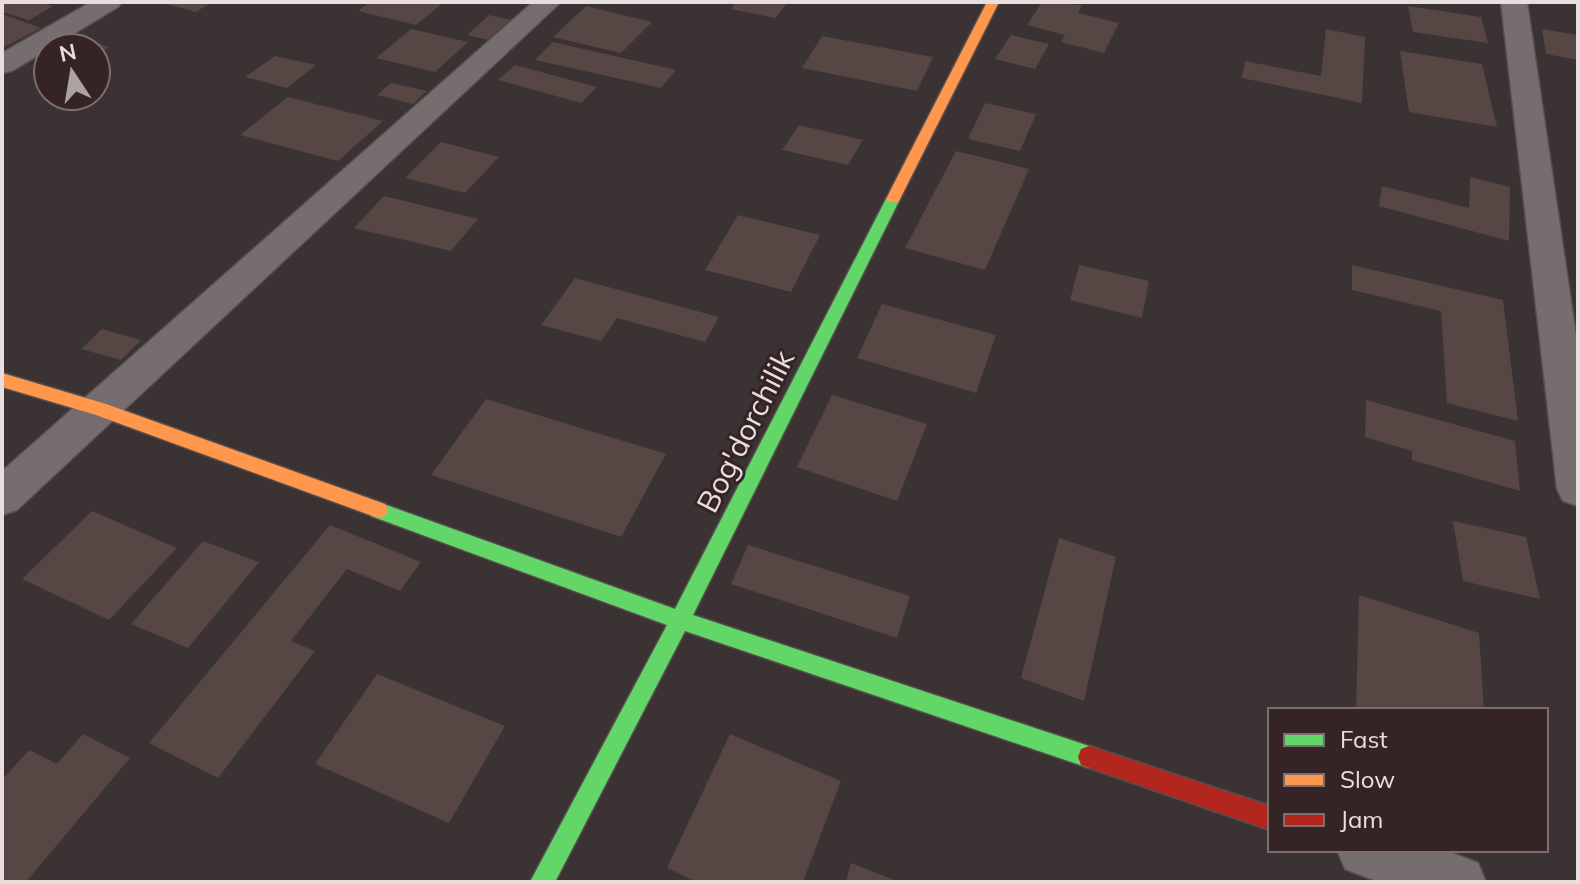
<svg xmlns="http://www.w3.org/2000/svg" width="1580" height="884" viewBox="0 0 1580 884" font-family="Mulish,sans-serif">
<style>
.building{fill:#564644}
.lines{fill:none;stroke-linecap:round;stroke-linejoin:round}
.street-casing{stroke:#564e4f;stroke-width:3}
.fast-casing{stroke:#564e4f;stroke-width:3}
.slow-casing{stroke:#564e4f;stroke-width:3}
.jam-casing{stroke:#564e4f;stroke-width:3}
.street{fill:#766e6e;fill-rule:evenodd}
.fast{fill:#63d668;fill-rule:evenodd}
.slow{fill:#ff974d;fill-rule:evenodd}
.jam{fill:#b3261e;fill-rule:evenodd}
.labels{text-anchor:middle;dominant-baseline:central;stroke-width:6;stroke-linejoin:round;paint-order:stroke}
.street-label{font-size:30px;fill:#e9dedf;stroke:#342426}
</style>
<rect width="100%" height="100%" fill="#3b3233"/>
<!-- building -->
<path class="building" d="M 2,2 L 38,2 L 53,6 L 29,20 L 2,12 Z
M 159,2 L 212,2 L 196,12 Z
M 370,2 L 444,2 L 416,25 L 358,11 Z
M 736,2 L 788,2 L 775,18 L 731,9 Z
M 1042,2 L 1082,5 L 1078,13 L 1119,23 L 1104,53 L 1061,42 L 1065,35 L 1027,25 Z
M 586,6 L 652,22 L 621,53 L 553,37 Z
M 1408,6 L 1481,17 L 1488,43 L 1413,32 Z
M 2,14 L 41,28 L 2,48 Z
M 489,15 L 510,20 L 488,40 L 467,35 Z
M 411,29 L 468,42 L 435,72 L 376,58 Z
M 1326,29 L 1365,37 L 1362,103 L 1242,78 L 1245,61 L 1321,76 Z
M 1542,29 L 1578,35 L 1578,60 L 1546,54 Z
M 1011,35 L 1049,44 L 1035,69 L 995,59 Z
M 822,36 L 933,57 L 917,91 L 802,68 Z
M 84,40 L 109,47 L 96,55 L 96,48 L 71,48 Z
M 553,42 L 676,70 L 661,88 L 535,60 Z
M 1400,51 L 1482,64 L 1497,127 L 1409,112 Z
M 275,56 L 316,65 L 287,88 L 245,77 Z
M 515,65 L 597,87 L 581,103 L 498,80 Z
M 391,83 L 427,91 L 413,104 L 377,95 Z
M 288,97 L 383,121 L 338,161 L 240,135 Z
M 985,103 L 1036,114 L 1020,151 L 968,139 Z
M 799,125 L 863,140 L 848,165 L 782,150 Z
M 441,142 L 499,157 L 465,193 L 405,178 Z
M 956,151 L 1029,169 L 985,270 L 905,248 Z
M 1470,177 L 1510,187 L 1509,241 L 1379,206 L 1382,186 L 1469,208 Z
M 384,196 L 478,219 L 451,251 L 354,228 Z
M 738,215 L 820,235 L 791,292 L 705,270 Z
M 1079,265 L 1149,281 L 1142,318 L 1070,300 Z
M 1352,265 L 1503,300 L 1518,421 L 1447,403 L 1441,311 L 1352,290 Z
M 575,278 L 719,317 L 705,342 L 617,318 L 601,341 L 541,325 Z
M 882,304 L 996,335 L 976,393 L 857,358 Z
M 102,329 L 141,340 L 121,360 L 81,349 Z
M 832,395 L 927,424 L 897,501 L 797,467 Z
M 486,399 L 666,454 L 621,537 L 431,475 Z
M 1366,400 L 1515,441 L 1520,491 L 1412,460 L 1412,451 L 1365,437 Z
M 92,511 L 177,548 L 109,620 L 22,579 Z
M 1453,521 L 1526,537 L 1540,599 L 1463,581 Z
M 330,525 L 421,562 L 400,591 L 347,569 L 291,641 L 315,651 L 218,778 L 149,743 Z
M 1059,538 L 1116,557 L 1084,701 L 1021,678 Z
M 203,541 L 259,562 L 188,648 L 131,624 Z
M 748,545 L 910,596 L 897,638 L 731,584 Z
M 1359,595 L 1479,633 L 1484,710 L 1356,710 Z
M 377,674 L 505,726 L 449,823 L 315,764 Z
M 83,734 L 130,758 L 26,882 L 2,882 L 2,780 L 29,750 L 57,764 Z
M 730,734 L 841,781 L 803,882 L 697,882 L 667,868 Z
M 851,863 L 899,882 L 846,882 Z"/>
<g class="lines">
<!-- street casing -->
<g class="street-casing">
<path id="street" d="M 91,2 L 122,2 L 118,7 L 12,71 L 2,73 L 2,53 Z
M 533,2 L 561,2 L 17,510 L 2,515 L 2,471 Z
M 1501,2 L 1527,2 L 1578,349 L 1578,506 L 1563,501 L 1557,489 Z
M 1337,850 L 1445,850 L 1478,863 L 1486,882 L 1379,882 L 1345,869 Z"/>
</g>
<!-- fast casing -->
<g class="fast-casing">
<path id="fast" d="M 893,194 L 900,199 L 693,615 L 1089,746 L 1097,749 L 1100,757 L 1097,765 L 1089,768 L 685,631 L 555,882 L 530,882 L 667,625 L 371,516 L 368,510 L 371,504 L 378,502 L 675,609 L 886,199 Z"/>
</g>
<!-- slow casing -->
<g class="slow-casing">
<path id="slow" d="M 987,2 L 999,2 L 900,199 L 898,202 L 888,202 L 886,199 Z
M 2,373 L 106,404 L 385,504 L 388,510 L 385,516 L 378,518 L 96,415 L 2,387 Z"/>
</g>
<!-- jam casing -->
<g class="jam-casing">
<path id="jam" d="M 1089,746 L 1270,806 L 1270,830 L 1081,765 L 1078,757 L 1081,749 Z"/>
</g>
<!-- street -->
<use href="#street" class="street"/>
<!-- fast -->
<use href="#fast" class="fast"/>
<!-- slow -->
<use href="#slow" class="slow"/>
<!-- jam -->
<use href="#jam" class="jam"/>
</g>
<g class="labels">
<!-- street labels -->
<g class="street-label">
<text transform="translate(745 431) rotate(-63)">Bog'dorchilik</text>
</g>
</g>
<!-- border -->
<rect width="1580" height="884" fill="none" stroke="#e9dedf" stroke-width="8"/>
<!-- legend -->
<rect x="1268" y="708" width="280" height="144" fill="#342426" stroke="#7c6e70" stroke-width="2"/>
<rect x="1284" y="734" width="40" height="12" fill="#63d668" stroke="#7c6e70" stroke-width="2"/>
<text x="1340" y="748" font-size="24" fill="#e9dedf">Fast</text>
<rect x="1284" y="774" width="40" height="12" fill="#ff974d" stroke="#7c6e70" stroke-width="2"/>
<text x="1340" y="788" font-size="24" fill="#e9dedf">Slow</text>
<rect x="1284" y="814" width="40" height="12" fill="#b3261e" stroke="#7c6e70" stroke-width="2"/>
<text x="1340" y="828" font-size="24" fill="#e9dedf">Jam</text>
<!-- north arrow -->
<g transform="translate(72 72) rotate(348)"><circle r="38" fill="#342426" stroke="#7c6e70" stroke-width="2"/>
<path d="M0-6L14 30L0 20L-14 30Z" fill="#aca2a3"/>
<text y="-12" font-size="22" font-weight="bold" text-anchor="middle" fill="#e9dedf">N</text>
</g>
</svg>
